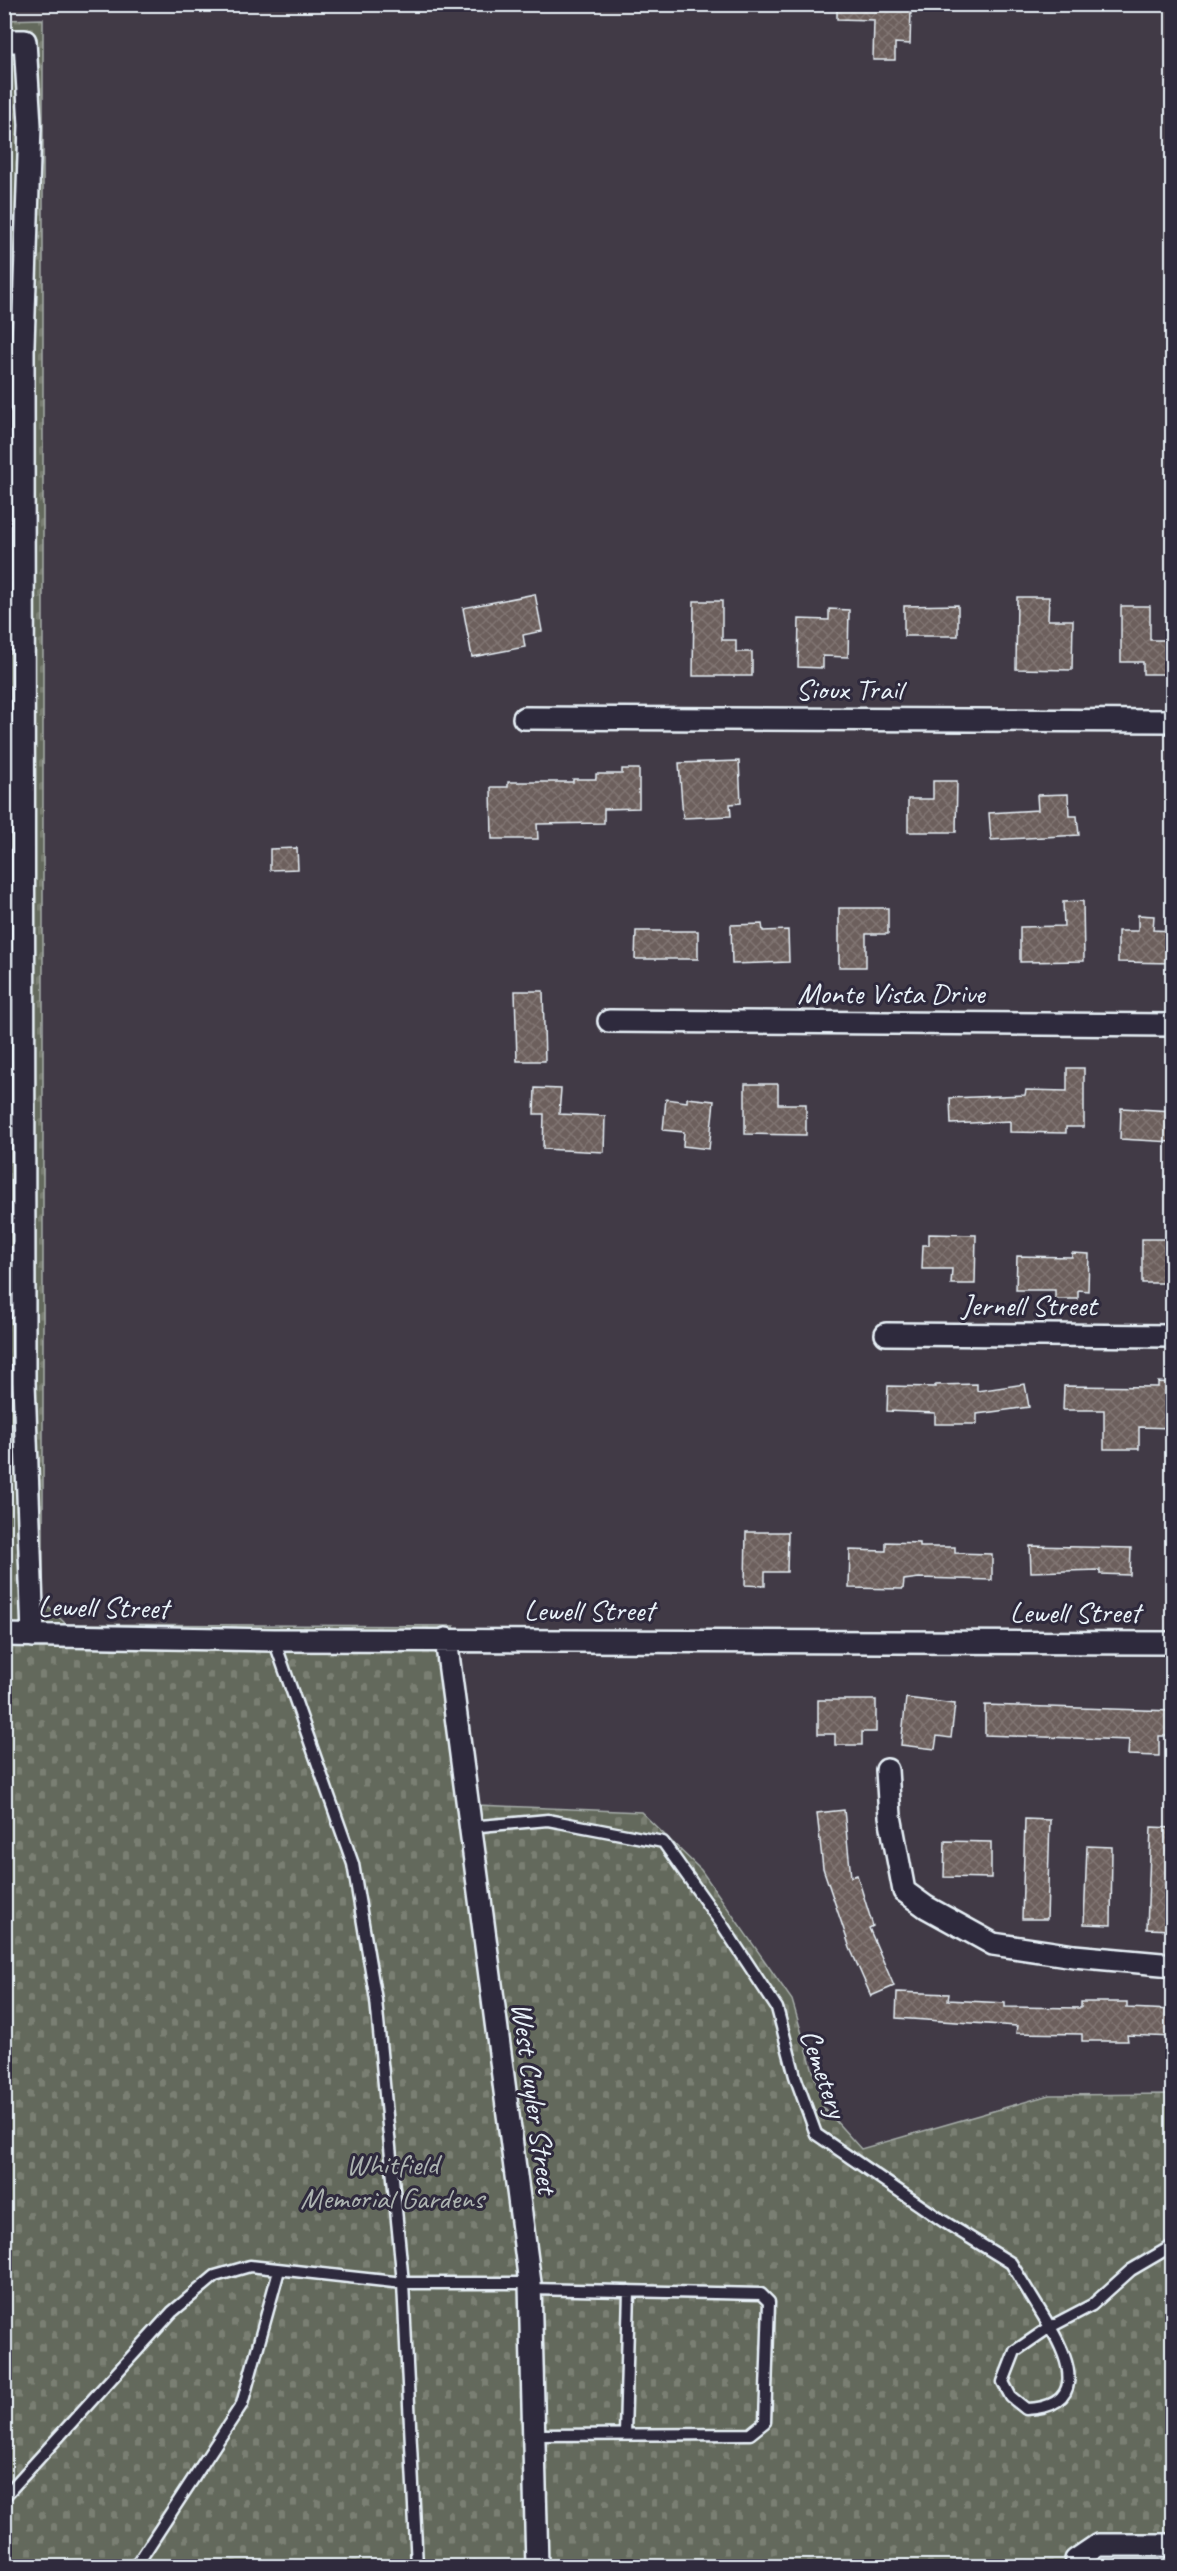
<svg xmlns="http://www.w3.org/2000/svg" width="1177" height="2571" viewBox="0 0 1177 2571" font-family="Caveat,sans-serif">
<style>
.cemetery{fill:url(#cemetery-stones);stroke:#a6adaa;stroke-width:1.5}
.building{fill:url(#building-cross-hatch);stroke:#e8f1f8;stroke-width:1.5}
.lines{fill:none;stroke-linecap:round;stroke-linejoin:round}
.service-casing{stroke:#e8f1f8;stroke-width:15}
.minor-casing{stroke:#e8f1f8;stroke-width:26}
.service{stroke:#2f2a3d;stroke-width:10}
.minor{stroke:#2f2a3d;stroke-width:21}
.labels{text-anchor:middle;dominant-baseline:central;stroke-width:6;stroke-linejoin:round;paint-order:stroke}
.street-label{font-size:30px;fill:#e8f1f8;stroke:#2f2a3d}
.park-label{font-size:30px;fill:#adb4b1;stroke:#2f2a3d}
</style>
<defs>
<pattern id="cemetery-stones" width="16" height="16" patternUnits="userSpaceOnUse" patternTransform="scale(1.5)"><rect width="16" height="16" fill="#64695b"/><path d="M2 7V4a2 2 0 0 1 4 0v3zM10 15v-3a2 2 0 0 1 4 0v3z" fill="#7a7f73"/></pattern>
<pattern id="building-cross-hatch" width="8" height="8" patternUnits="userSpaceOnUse" patternTransform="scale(1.5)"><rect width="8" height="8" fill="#6c5f5b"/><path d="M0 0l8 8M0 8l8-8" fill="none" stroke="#817673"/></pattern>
</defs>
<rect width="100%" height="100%" fill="#413a46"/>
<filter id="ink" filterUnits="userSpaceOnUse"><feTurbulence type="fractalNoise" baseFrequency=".0167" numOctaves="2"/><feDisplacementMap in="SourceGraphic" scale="12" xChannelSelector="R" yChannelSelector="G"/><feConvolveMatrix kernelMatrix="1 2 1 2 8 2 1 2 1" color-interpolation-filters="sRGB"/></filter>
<g filter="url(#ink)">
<!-- cemetery -->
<path class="cemetery" d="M 43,19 L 43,1602 L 66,1624 L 454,1626 L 478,1805 L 641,1812 L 701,1870 L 792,2000 L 824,2108 L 861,2149 L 1049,2095 L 1172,2094 L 1172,2535 L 1114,2534 L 1073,2547 L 1066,2566 L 5,2566 L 4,20 Z"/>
<!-- building -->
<path class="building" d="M 837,4 L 893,4 L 893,9 L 911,9 L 910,44 L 895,43 L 895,60 L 873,60 L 874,20 L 837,19 Z
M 535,594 L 542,631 L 523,635 L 525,647 L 472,657 L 463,608 Z
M 1017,597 L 1049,597 L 1048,620 L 1073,620 L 1072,670 L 1016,669 Z
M 694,601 L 722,601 L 722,640 L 736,640 L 736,652 L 752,652 L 752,676 L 693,676 Z
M 958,605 L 958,636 L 904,636 L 904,606 Z
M 1121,606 L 1150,606 L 1150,640 L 1173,640 L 1173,674 L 1143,674 L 1143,662 L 1121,662 Z
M 829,609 L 849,610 L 848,657 L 823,656 L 823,668 L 798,667 L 799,619 L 829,620 Z
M 739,761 L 741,803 L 730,804 L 731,816 L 683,818 L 679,763 Z
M 622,769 L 639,769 L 639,808 L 604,809 L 604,823 L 537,824 L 538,839 L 492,839 L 491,787 L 508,787 L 508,782 L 573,782 L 573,779 L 596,779 L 596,774 L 622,774 Z
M 933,781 L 957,781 L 956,832 L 908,832 L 908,799 L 933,799 Z
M 1068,794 L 1069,816 L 1077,816 L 1079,835 L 991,840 L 989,813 L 1038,810 L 1037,795 Z
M 297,848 L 298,869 L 270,870 L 270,849 Z
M 1083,901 L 1084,961 L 1020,962 L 1020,927 L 1064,926 L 1063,902 Z
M 839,908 L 888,908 L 888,934 L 866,934 L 866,967 L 839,967 Z
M 1138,915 L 1154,916 L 1153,930 L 1173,931 L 1173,963 L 1118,962 L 1118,931 L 1138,931 Z
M 762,924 L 763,931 L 788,930 L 789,962 L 732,964 L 731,925 Z
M 636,931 L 698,931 L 698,959 L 635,959 Z
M 515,991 L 543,991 L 545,1061 L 517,1061 Z
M 1067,1068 L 1084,1068 L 1084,1127 L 1066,1127 L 1066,1133 L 1010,1132 L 1010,1121 L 951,1124 L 950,1098 L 1025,1095 L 1026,1090 L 1067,1091 Z
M 745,1084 L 778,1084 L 778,1104 L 806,1104 L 806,1135 L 745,1134 Z
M 535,1088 L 561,1089 L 559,1114 L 605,1116 L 604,1152 L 543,1149 L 544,1114 L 534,1114 Z
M 687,1098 L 714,1101 L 709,1149 L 683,1146 L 684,1132 L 663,1130 L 666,1099 L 687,1102 Z
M 1121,1108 L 1173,1111 L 1173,1142 L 1120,1139 Z
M 929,1234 L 976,1235 L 975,1284 L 951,1284 L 952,1269 L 922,1269 L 923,1245 L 929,1245 Z
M 1142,1239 L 1173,1239 L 1173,1283 L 1142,1283 Z
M 1072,1253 L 1089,1254 L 1088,1291 L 1078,1290 L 1078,1299 L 1055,1299 L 1055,1290 L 1016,1290 L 1017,1256 L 1072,1257 Z
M 1158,1382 L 1173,1383 L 1173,1428 L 1139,1427 L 1139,1449 L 1104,1449 L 1104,1410 L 1063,1410 L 1064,1386 L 1158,1387 Z
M 977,1384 L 977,1391 L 1025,1384 L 1029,1407 L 977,1414 L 977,1424 L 935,1424 L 935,1413 L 887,1411 L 888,1386 L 935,1387 L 935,1385 Z
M 746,1532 L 788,1532 L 787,1572 L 765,1572 L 765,1586 L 745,1585 Z
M 886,1542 L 920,1543 L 920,1547 L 955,1547 L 955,1553 L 992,1554 L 992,1580 L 919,1578 L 904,1580 L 903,1589 L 849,1588 L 850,1550 L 886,1551 Z
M 1030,1546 L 1131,1548 L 1130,1575 L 1100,1574 L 1100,1570 L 1031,1572 Z
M 906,1698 L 955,1704 L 951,1738 L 937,1736 L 935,1749 L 901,1745 Z
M 818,1700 L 876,1700 L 876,1732 L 862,1732 L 862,1745 L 835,1745 L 835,1734 L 818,1734 Z
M 985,1705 L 1173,1711 L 1173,1736 L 1159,1736 L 1159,1756 L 1128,1755 L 1129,1740 L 985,1735 Z
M 844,1810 L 851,1877 L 857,1875 L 873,1926 L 869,1928 L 894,1986 L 871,1996 L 850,1948 L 823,1868 L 817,1813 Z
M 1025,1819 L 1050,1820 L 1047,1919 L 1022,1919 Z
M 1151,1827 L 1173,1828 L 1173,1930 L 1147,1929 Z
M 945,1841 L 991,1842 L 991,1878 L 944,1877 Z
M 1087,1846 L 1112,1847 L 1111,1925 L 1084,1924 Z
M 897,1992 L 949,1994 L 948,2000 L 1005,2003 L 1005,2007 L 1081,2008 L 1081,2002 L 1127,2002 L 1127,2008 L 1173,2010 L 1173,2037 L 1127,2035 L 1128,2041 L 1082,2041 L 1082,2034 L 1016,2033 L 1017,2026 L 896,2018 Z"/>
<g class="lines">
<!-- service casing -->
<g class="service-casing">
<path id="service" d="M 274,1640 L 353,1864 L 376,2000 L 403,2283 L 417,2566
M 469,1827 L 548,1820 L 663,1842 L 723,1926 L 777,2008 L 795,2076 L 816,2134 L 943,2221 L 1011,2263 L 1050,2327 L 1092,2305 L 1131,2270 L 1172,2246
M 530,2289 L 761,2294 L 769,2302 L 765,2422 L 750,2434 L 534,2435
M 1050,2327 C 1072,2364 1085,2407 1026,2409 L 1011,2397 L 1003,2382 L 1015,2351 Z
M 625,2434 L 629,2291
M 4,2497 L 172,2312 L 215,2276 L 250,2266 L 403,2283 L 530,2283
M 136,2566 L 242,2404 L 279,2270"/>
</g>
<!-- minor casing -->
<g class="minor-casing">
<path id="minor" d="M 4,41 L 25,41 L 30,125 L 23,345 L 24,1382 L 33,1636
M 524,718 L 1172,721
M 609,1021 L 1172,1025
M 886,1334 L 1172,1336
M 4,1635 L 274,1640 L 1172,1643
M 446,1639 L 530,2283 L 537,2566
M 887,1770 L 890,1816 L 904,1891 L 926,1907 L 993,1944 L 1074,1956 L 1172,1965
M 1075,2566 L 1076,2560 L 1098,2545 L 1172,2545"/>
</g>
<!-- service -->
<use href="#service" class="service"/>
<!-- minor -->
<use href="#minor" class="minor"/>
</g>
</g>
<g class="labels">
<!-- street labels -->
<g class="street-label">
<text x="849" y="689">Sioux Trail</text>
<text x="891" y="993">Monte Vista Drive</text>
<text x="1029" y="1305">Jernell Street</text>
<text transform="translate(103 1607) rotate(1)">Lewell Street</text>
<text x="589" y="1610">Lewell Street</text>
<text x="1075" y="1612">Lewell Street</text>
<text transform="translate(824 2073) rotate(71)">Cemetery</text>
<text transform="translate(535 2098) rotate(82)">West Cuyler Street</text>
</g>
<!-- park labels -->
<g class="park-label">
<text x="392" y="2164">Whitfield<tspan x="392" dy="34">Memorial Gardens</tspan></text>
</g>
</g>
<!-- margin -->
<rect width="1177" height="2571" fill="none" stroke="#2f2a3d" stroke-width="24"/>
<rect x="12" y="12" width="1153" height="2547" fill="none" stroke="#e8f1f8" stroke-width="2" filter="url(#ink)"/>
</svg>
